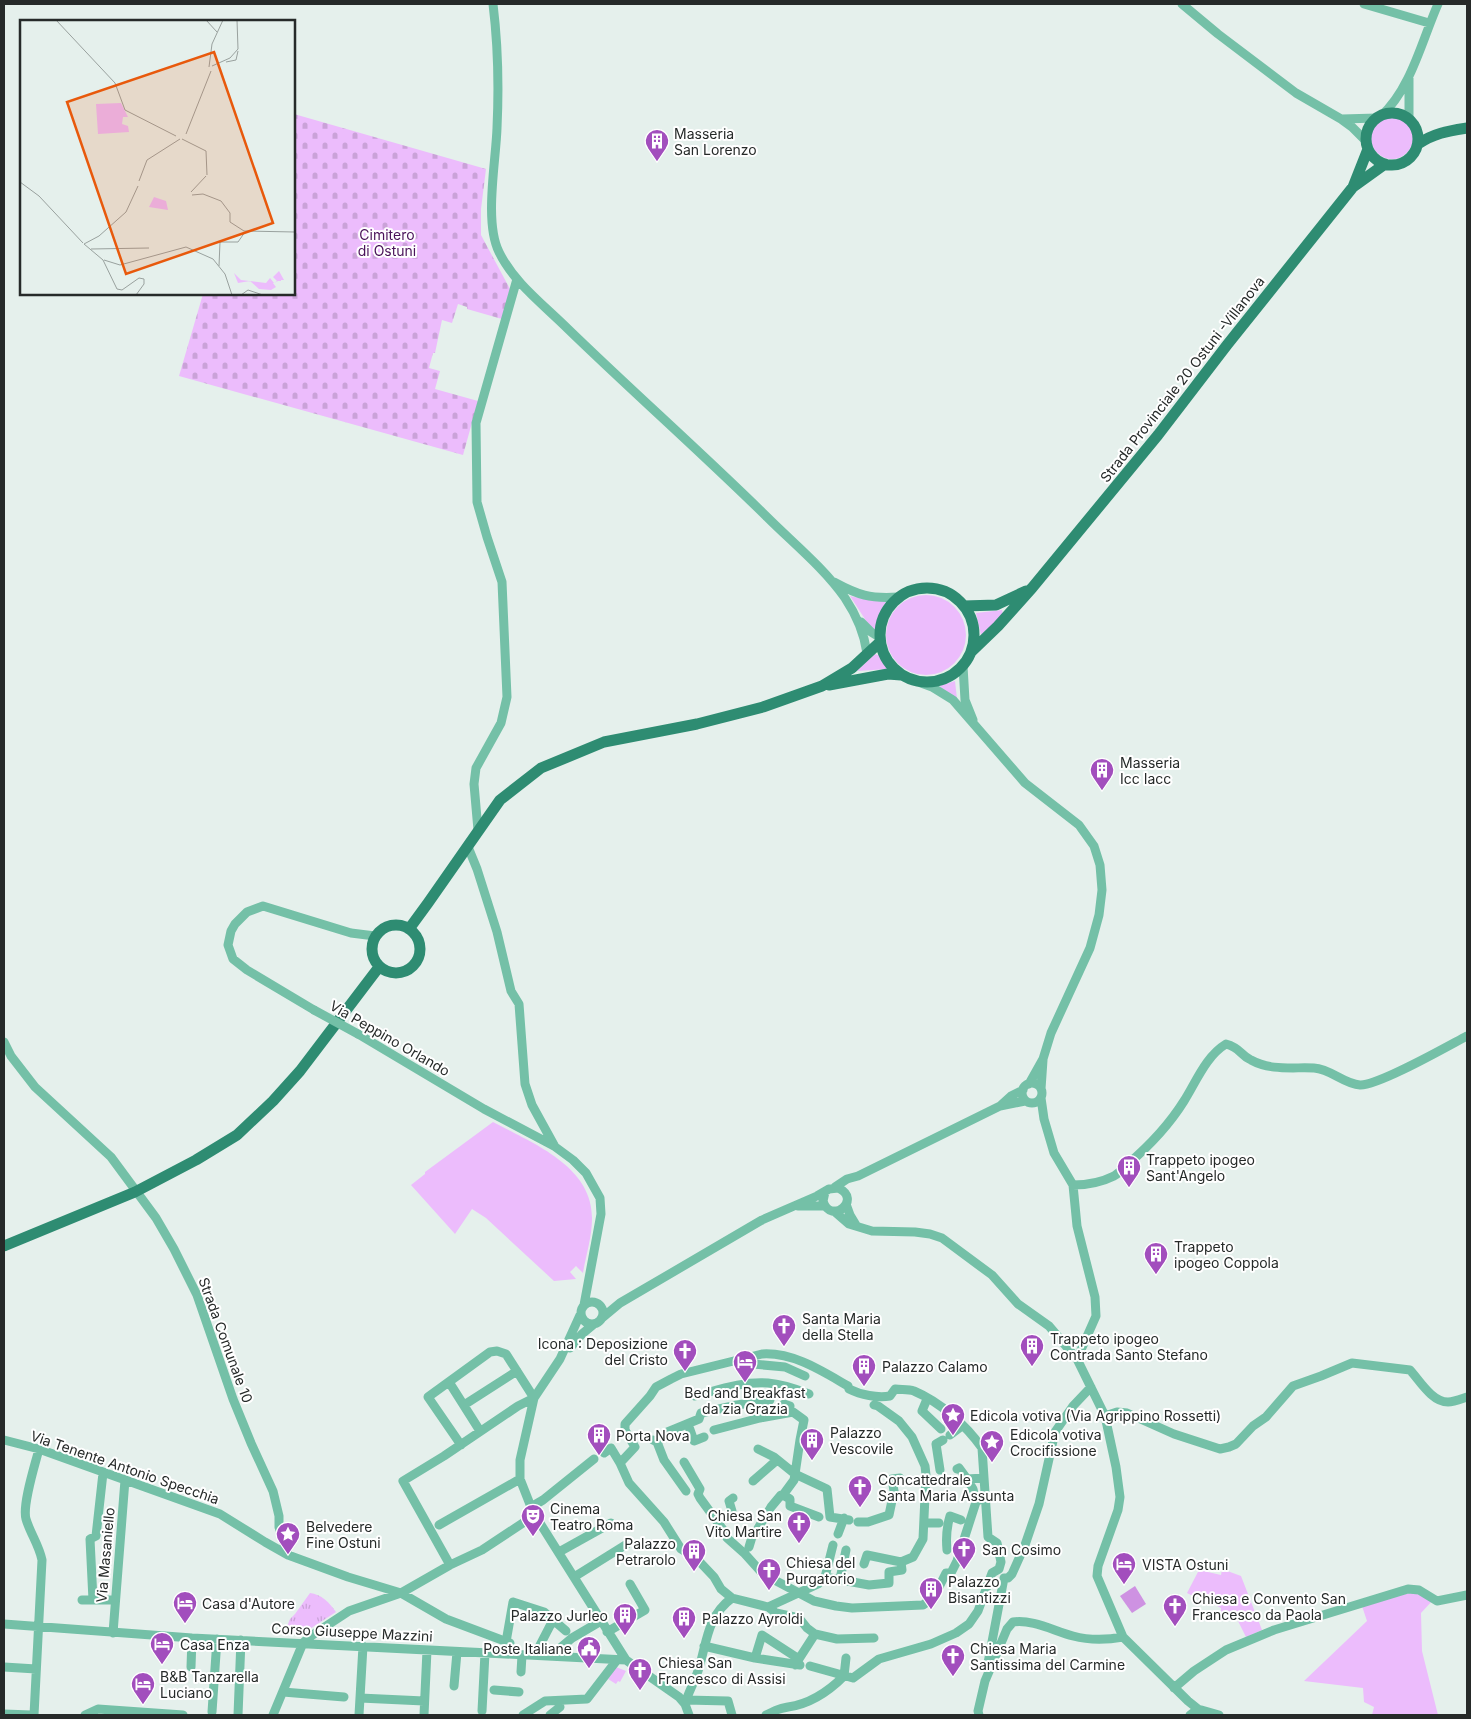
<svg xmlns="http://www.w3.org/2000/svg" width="1471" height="1719" viewBox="0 0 1471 1719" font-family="Inter,sans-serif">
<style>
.green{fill:#ecbcfc}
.cemetery{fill:url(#cemetery-stones)}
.park{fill:url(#park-tufts)}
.water{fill:#ce92e2}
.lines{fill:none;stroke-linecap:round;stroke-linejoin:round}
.minor{stroke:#74c0a7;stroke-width:9}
.major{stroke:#2e8c72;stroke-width:11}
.minor-bridge{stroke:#74c0a7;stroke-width:9}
.labels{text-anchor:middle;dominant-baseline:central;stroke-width:4;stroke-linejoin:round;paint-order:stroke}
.poi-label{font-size:14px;fill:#262a29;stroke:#fff;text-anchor:start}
.park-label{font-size:14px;fill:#4a135a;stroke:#fff}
.street-label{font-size:14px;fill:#262a29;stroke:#fff}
.inset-road{fill:none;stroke:#99a19e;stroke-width:1}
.view{fill:#e8590c;fill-opacity:0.15;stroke:#e8590c;stroke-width:2.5}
.inset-edge{fill:none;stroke:#262a29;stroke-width:2.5}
</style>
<defs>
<pattern id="cemetery-stones" width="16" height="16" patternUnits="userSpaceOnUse" patternTransform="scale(1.25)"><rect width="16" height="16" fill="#ecbcfc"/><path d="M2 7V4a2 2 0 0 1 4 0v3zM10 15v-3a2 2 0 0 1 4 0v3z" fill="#caa2d8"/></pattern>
<pattern id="park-tufts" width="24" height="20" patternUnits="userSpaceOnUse" patternTransform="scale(1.25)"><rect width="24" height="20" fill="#ecbcfc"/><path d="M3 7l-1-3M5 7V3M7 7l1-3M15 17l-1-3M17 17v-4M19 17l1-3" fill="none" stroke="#caa2d8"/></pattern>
</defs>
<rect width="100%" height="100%" fill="#e5f0ec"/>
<!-- green -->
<path class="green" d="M1371 138a21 21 0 1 1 42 0a21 21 0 1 1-42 0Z
M886 635a40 40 0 1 1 80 0a40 40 0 1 1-80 0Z
M 850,596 L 870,600 L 885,601 L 886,603 L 883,606 L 876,629 L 872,630 Z
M 1002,610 L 1003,615 L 981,635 L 976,613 Z
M 875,654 L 881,656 L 888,669 L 857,671 Z
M 955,681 L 957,699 L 939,686 Z
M 493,1122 C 532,1143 593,1166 592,1219 C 592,1237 586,1255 583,1273 L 576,1266 L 570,1272 L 576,1279 L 554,1281 L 486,1218 L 472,1209 L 455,1234 L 411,1185 L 425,1174 L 425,1172 Z
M 1222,1569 L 1241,1576 L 1262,1630 L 1246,1637 L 1234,1613 L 1221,1615 L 1221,1608 L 1194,1594 L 1193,1596 L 1187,1593 L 1199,1570 L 1221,1575 Z
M 1413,1592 L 1433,1600 L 1421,1613 L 1422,1651 L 1438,1715 L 1372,1715 L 1374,1707 L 1364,1702 L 1363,1688 L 1304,1681 L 1367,1621 L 1362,1606 Z
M 616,1667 L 626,1671 L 620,1682 L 618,1681 L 616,1684 L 608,1679 Z"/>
<!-- cemetery -->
<path class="cemetery" d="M 294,114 L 486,169 L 481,209 L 481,235 L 510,289 L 502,319 L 467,309 L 467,307 L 458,304 L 452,323 L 442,320 L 435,353 L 433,353 L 429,368 L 440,371 L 435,389 L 478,401 L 463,455 L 179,376 L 203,294 L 294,294 Z"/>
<!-- park -->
<path class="park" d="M 310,1593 C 321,1594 330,1603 336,1612 L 302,1634 L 284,1634 L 290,1619 L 295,1614 Z"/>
<!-- water -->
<path class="water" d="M 1135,1586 L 1146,1604 L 1132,1613 L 1120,1596 Z"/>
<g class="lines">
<!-- minor -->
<path class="minor" d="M 493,4 C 498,45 499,86 497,128 C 496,161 484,222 499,252 C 514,283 544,305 568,329 C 634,393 702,453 767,517 C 793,543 824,568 845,598 C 857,616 864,632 867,653
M 1182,4 L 1218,34 L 1296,93 L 1341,119 L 1352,127 L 1366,141
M 1364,4 L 1429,23
M 1409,78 L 1409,120
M 1381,116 C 1411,89 1422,40 1438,4
M 1342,119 L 1377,118
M 834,582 C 858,595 870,599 898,597
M 861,622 L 871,632 L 879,637
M 963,666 L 965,700 L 973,720
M 921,683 L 932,687 L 953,700 L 1025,783 L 1079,825 L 1094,846 L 1100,865 L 1102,890 L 1099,915 L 1090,948 L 1051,1033 L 1043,1059 L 1029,1084
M 478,830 L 474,784 L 476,768 L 501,723 L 507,697 L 502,582 L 487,537 L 477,502 L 476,423 L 517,279
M 468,847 L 477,869 L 497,932 L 511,991 L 519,1004 L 525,1084 L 532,1105 L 554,1145
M 314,1010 L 247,970 L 233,959 L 228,945 L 231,931 L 235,924 L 247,912 L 263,906 L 351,933 L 375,936
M 358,1034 L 484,1109 L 554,1146 L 573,1160 L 586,1173 L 600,1198 L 601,1214 L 584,1305
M 4,1042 L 11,1056 L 35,1087 L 111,1157 L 156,1218 L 174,1249 L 197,1295 L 233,1399 L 251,1443 L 273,1491 L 279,1516 L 279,1527 L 288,1555
M1022 1093a10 10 0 1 1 20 0a10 10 0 1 1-20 0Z
M 1041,1089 L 1043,1060
M 1041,1098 L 1044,1119 L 1054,1153 L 1073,1185 L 1077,1226 L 1095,1297 L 1096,1316 L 1077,1359
M 1000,1106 L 1011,1096 L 1023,1090
M 1073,1185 C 1086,1185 1102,1182 1114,1176 C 1119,1173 1124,1168 1128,1164 C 1149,1146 1169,1125 1184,1101 C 1196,1082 1206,1056 1226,1044 C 1241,1048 1240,1055 1251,1060 C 1271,1071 1293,1067 1314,1068 C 1331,1069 1344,1084 1360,1085 C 1378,1086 1448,1046 1467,1036
M 835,1187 L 847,1179 L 858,1176 L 1000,1106 L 1025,1101
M 846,1204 L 850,1215 L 856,1225
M 798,1206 L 825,1206
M 834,1211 L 849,1224 L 872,1231 L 915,1232 L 930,1234 L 942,1238 L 992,1275 L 1018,1304 L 1049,1326 L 1077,1359 L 1105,1416 L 1116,1467 L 1120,1497 L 1118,1510 L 1098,1566 L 1097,1576 L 1123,1637 L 1188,1701 L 1198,1709 L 1219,1715
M581 1313a11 11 0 1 1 22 0a11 11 0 1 1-22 0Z
M 580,1315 L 560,1359 L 534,1398 L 520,1460 L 520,1479 L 533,1512 L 626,1660
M 602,1318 L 620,1303 L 762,1220 L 817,1196 L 829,1189 L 838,1188 C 863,1199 831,1226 823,1201 L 825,1192
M 570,1348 L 582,1334 L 594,1324
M 738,1360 L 742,1363 L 785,1367 L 805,1376
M 449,1382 L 480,1431
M 695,1396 C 718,1390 743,1381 768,1383 C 782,1384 796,1389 809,1394
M 927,1399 L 922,1411 L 941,1429
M 784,1404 L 790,1406
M 464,1405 L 517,1371
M 1105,1416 L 1117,1412 L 1127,1413 L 1174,1434 L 1220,1449 L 1229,1447 L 1236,1444 L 1253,1426 L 1266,1417 L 1293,1386 L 1321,1376 L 1352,1363 L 1410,1370 C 1420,1381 1432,1402 1448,1402 C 1454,1402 1461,1399 1467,1397
M 688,1424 L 694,1441 L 704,1437
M 714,1430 L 760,1418 L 793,1412 L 804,1420 L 800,1440 L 795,1474 L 794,1480 L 783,1495 L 781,1495 L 771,1507 L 754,1535 L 752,1537 L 749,1547
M 950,1435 L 962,1426
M 4,1440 L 39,1449 L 220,1514 L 265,1542 L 288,1555 L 348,1577 L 401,1593 L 446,1619 L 510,1643
M 653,1440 L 657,1442 L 664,1436 L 665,1433 L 699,1419 L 701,1413 L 737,1405 L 770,1400
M 657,1442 L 664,1460 L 686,1491
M 758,1449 L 774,1457 L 795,1474 L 827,1489 L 830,1517 L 849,1520
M 604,1453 L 611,1448 L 620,1463 L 629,1483 L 664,1522 L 681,1549 L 697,1559 L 714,1577 L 721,1589 L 732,1598
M 684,1462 L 700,1489 L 698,1494 L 700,1498 L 724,1531
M 620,1463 L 635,1447 L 625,1430 L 625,1424 L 650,1396 L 656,1387 L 671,1379 L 681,1374 L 762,1354 C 793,1352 822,1371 848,1386 L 849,1389 C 861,1395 877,1398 890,1396 L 895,1389 C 901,1390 908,1389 914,1391 C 940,1402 966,1425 982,1448 L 988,1537 L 997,1543 L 1001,1562 L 999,1569 L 992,1573 L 978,1611 L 969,1624 L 956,1633 L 931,1644 L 879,1659 L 853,1678 L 810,1666
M 957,1469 L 959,1468 L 967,1479 L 984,1478
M 940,1470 L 936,1444 L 943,1440
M 967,1479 L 973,1489 L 976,1502
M 753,1481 L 777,1460
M 783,1495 L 790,1499 L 790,1506 L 819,1517
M 531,1507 L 543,1500 L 594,1459
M 731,1514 L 732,1511 L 729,1501 L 733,1498
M 858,1522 L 868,1522 L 889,1515 L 894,1491 L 892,1479 L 900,1478
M 925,1523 L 939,1523
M 439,1525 L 520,1479
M 838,1534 L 844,1518
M 727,1538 L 745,1554 L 763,1574 L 814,1601 L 836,1606 L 852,1608 L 923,1605 L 934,1597 L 946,1573 L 951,1573 L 957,1561 L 976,1502 L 984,1497
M 947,1550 C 946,1540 947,1526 950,1516 L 961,1520
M 559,1552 L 611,1523
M 864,1564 L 867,1555 L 901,1562
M 450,1565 L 403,1481 L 444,1456 L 518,1406 L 534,1398 L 506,1354 L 497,1351 L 490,1352 L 428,1397 L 461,1445
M 574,1577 L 627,1544
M 825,1577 L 869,1585 L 889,1583 L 889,1572 L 902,1570 L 901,1562 L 913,1557 L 923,1539 L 926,1475 L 925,1466 L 912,1437 L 899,1421 L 878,1406 L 874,1405
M 1004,1578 L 1008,1578 L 1012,1574 L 1025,1545 L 1039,1504 L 1055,1432 L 1073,1406 L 1091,1387
M 840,1579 L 846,1550
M 82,1600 L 115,1600
M 93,1600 L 90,1539 L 96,1536 L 103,1473
M 768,1607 L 776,1613 L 799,1618 L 807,1628 L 815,1634 L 795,1665
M 4,1624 L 192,1638 L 626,1660 L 679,1697 L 685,1704 L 689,1715
M 607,1632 L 645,1610 L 630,1584
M 113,1633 L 125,1480
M 815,1634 L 837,1639 L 874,1638
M 506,1642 L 513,1602 L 544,1612 L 566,1631
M 704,1646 L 755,1658 L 800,1665
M 539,1647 L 553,1620
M 559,1649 L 572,1638 L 601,1621
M 755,1658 L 762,1635 L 799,1659
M 988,1663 L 1004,1578
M 4,1667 L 36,1669
M 191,1667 L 192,1638
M 521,1672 L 522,1655
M 844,1676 L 846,1658
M 454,1686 L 457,1652
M 1174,1688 L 1194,1671 L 1226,1650 L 1274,1630 L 1408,1589 L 1419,1590 L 1437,1601 L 1467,1595
M 494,1690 L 519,1692
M 283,1692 L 344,1697
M 360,1698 L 424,1701
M 686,1700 L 728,1701 L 732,1715
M 685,1704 C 688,1693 694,1683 698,1671 C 707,1644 706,1617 732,1598 L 768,1607 L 818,1584 L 825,1577 L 833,1545
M 482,1711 L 485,1653
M 212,1712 L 217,1639
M 4,1714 L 31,1715
M 34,1715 L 42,1560 C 39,1545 30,1533 26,1519 C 22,1505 35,1465 39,1449
M 85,1715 L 98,1709 L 183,1715
M 238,1715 L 241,1640
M 273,1715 L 303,1643 L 311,1636 L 349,1611 L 401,1593 L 450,1565 L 482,1550 L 535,1515
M 359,1715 L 363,1646
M 424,1715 L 427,1650
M 523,1715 L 545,1701 L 587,1699 L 617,1660
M 550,1715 L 560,1707
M 766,1715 C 776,1710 778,1709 788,1707 C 810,1704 829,1691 844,1676
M 979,1715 L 978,1711 L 985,1681 L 1007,1629 L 1013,1622 C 1032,1619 1054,1631 1073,1636 C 1088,1640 1107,1640 1123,1637
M 1190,1715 L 1198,1709"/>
<!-- major -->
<path class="major" d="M1366 139a26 26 0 1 1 52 0a26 26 0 1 1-52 0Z
M 1418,144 C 1434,133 1448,131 1467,128
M 1353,187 L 1385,164
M880 635a47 47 0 1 1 94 0a47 47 0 1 1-94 0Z
M 964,606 L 996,605 L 1026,591
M 971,652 L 998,626 L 1032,588 L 1158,435 L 1227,345 L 1353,187 L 1368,149
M 829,685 L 888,674 L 901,675
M372 949a24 24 0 1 1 48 0a24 24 0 1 1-48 0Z
M 409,929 L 428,903 L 500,800 L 541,768 L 604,742 L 697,724 L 763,707 L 822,686 L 852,668 L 879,643
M 4,1246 L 135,1192 L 196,1160 L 237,1135 L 273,1101 L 300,1071 L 379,967"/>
<!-- minor-bridge -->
<path class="minor-bridge" d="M 314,1010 L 358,1034"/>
</g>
<!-- icons -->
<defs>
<g id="building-pin" transform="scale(1.25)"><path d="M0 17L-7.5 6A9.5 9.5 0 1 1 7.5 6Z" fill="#a24ebd" stroke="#fff"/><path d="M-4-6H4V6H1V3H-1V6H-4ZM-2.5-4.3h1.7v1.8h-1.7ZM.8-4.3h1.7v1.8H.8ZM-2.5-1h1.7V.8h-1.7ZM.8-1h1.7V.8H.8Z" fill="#fff"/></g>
<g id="church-pin" transform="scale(1.25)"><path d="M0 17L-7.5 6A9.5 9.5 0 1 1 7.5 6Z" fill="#a24ebd" stroke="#fff"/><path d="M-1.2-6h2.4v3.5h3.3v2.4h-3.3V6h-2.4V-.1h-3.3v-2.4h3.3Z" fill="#fff"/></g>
<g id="hotel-pin" transform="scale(1.25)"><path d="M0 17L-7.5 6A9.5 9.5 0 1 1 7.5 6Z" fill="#a24ebd" stroke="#fff"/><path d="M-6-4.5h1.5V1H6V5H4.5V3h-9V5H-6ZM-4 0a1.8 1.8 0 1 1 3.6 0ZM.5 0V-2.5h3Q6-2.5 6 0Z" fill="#fff"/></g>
<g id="sight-pin" transform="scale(1.25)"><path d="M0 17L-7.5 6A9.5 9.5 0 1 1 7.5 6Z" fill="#a24ebd" stroke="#fff"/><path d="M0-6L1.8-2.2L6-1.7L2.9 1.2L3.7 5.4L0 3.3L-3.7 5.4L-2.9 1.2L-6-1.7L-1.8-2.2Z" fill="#fff"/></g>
<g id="theatre-pin" transform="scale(1.25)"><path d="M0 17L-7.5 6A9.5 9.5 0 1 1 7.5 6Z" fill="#a24ebd" stroke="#fff"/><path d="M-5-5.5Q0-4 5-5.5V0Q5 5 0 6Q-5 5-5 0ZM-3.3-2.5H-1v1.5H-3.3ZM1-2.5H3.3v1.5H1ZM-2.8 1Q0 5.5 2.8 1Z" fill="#fff"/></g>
<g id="civic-pin" transform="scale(1.25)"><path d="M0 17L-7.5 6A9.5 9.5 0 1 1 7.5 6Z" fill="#a24ebd" stroke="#fff"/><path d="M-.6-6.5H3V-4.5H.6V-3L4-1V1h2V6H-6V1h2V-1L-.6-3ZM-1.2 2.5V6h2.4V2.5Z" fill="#fff"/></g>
</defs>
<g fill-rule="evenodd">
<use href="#building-pin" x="657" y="141"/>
<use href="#building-pin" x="1102" y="770"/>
<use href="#building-pin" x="1129" y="1167"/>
<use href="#building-pin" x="1156" y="1254"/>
<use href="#church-pin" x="784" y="1326"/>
<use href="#building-pin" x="1032" y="1346"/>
<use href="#church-pin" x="685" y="1351"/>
<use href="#hotel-pin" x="745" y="1362"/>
<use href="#building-pin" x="864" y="1366"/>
<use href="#sight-pin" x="953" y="1415"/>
<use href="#building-pin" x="599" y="1435"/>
<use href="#building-pin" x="812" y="1440"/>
<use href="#sight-pin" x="992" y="1442"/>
<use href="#church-pin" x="860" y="1487"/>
<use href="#theatre-pin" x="533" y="1516"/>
<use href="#church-pin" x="799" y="1523"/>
<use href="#sight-pin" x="288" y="1534"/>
<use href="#church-pin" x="964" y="1549"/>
<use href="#building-pin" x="694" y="1551"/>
<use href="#hotel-pin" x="1124" y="1564"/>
<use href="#church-pin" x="769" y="1570"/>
<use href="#building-pin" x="931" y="1589"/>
<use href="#hotel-pin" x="185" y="1603"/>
<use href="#church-pin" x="1175" y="1606"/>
<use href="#building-pin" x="625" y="1615"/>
<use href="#building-pin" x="684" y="1618"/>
<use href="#hotel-pin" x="162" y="1644"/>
<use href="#civic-pin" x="589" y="1648"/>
<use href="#church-pin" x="953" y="1656"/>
<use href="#church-pin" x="640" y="1670"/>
<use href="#hotel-pin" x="143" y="1684"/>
</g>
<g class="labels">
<!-- poi labels -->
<g class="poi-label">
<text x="674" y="133">Masseria<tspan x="674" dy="16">San Lorenzo</tspan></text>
<text x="1120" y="762">Masseria<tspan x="1120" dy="16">Icc Iacc</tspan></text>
<text x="1146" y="1159">Trappeto ipogeo<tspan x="1146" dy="16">Sant'Angelo</tspan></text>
<text x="1174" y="1246">Trappeto<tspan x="1174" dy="16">ipogeo Coppola</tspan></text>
<text x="802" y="1318">Santa Maria<tspan x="802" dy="16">della Stella</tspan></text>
<text x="1050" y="1338">Trappeto ipogeo<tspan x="1050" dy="16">Contrada Santo Stefano</tspan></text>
<text x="668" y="1343" text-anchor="end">Icona : Deposizione<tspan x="668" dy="16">del Cristo</tspan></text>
<text x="882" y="1366">Palazzo Calamo</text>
<text x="745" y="1392" text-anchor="middle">Bed and Breakfast<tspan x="745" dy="16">da zia Grazia</tspan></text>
<text x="970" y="1415">Edicola votiva (Via Agrippino Rossetti)</text>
<text x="830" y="1432">Palazzo<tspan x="830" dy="16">Vescovile</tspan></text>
<text x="1010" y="1434">Edicola votiva<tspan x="1010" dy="16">Crocifissione</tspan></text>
<text x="616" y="1435">Porta Nova</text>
<text x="878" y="1479">Concattedrale<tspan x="878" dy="16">Santa Maria Assunta</tspan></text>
<text x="550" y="1508">Cinema<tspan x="550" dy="16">Teatro Roma</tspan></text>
<text x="782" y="1515" text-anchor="end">Chiesa San<tspan x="782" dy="16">Vito Martire</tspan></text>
<text x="306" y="1526">Belvedere<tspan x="306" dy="16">Fine Ostuni</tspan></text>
<text x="676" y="1543" text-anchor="end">Palazzo<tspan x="676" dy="16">Petrarolo</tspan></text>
<text x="982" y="1549">San Cosimo</text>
<text x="786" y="1562">Chiesa del<tspan x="786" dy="16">Purgatorio</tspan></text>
<text x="1142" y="1564">VISTA Ostuni</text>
<text x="948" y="1581">Palazzo<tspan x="948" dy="16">Bisantizzi</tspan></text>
<text x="1192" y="1598">Chiesa e Convento San<tspan x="1192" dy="16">Francesco da Paola</tspan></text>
<text x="202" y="1603">Casa d'Autore</text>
<text x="608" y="1615" text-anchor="end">Palazzo Jurleo</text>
<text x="702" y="1618">Palazzo Ayroldi</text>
<text x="180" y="1644">Casa Enza</text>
<text x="572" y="1648" text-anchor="end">Poste Italiane</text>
<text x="970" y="1648">Chiesa Maria<tspan x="970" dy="16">Santissima del Carmine</tspan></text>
<text x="658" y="1662">Chiesa San<tspan x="658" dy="16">Francesco di Assisi</tspan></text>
<text x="160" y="1676">B&amp;B Tanzarella<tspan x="160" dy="16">Luciano</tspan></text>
</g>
<!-- park labels -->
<g class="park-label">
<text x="387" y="234">Cimitero<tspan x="387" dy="16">di Ostuni</tspan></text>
</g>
<!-- street labels -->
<g class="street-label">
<text transform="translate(1182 379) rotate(-52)">Strada Provinciale 20 Ostuni -Villanova</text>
<text transform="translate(390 1038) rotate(30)">Via Peppino Orlando</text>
<text transform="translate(226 1340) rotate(70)">Strada Comunale 10</text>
<text transform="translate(125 1467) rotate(19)">Via Tenente Antonio Specchia</text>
<text transform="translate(105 1555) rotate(-85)">Via Masaniello</text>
<text transform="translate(352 1632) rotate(3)">Corso Giuseppe Mazzini</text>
</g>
</g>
<!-- overview -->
<g transform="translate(20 20)">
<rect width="275" height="275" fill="#e5f0ec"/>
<path d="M 134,177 L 146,181 L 148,190 L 129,187 ZM 259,251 L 264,260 L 261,260 L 261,261 L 258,261 L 254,263 L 253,263 L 256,267 L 251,270 L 239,269 L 230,261 L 218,263 L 214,253 L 221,260 L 246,263 L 250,258 L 254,263 L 257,261 L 253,257 Z" fill="#ecbcfc"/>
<path d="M 101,83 L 108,97 L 103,97 L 102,104 L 108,106 L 109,112 L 78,114 L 76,84 Z" fill="#ecbcfc"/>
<path class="inset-road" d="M 36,0 L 95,63 L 105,90 L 156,116M 186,0 L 197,12M 206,42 L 216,40 L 218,31M 192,46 L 210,38 L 218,29 L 217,0M 189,47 L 192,24 L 203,0M 166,114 L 191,51M 162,119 L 186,131 L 187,155M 119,161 L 127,140 L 160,119M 0,162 L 19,176 L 63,223M 171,172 L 186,156M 172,175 L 183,174 L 201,181 L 210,193 L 210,202 L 224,211 L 275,212M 64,224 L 83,240 L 97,269 L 102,270 L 119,258 L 124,259 L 124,264 L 116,275M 64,224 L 79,216 L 106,192 L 118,166M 71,229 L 129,228M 84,240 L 100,245 L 166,227 L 193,239 L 205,254 L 212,275M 199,246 L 200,222 L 218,222 L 225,212M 221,275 L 228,270 L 243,275"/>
<path class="view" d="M 194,32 L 253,203 L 106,254 L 47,82 Z"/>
<rect width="275" height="275" class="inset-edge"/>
</g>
<!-- border -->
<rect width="1471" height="1719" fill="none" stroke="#262a29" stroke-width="10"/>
</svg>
